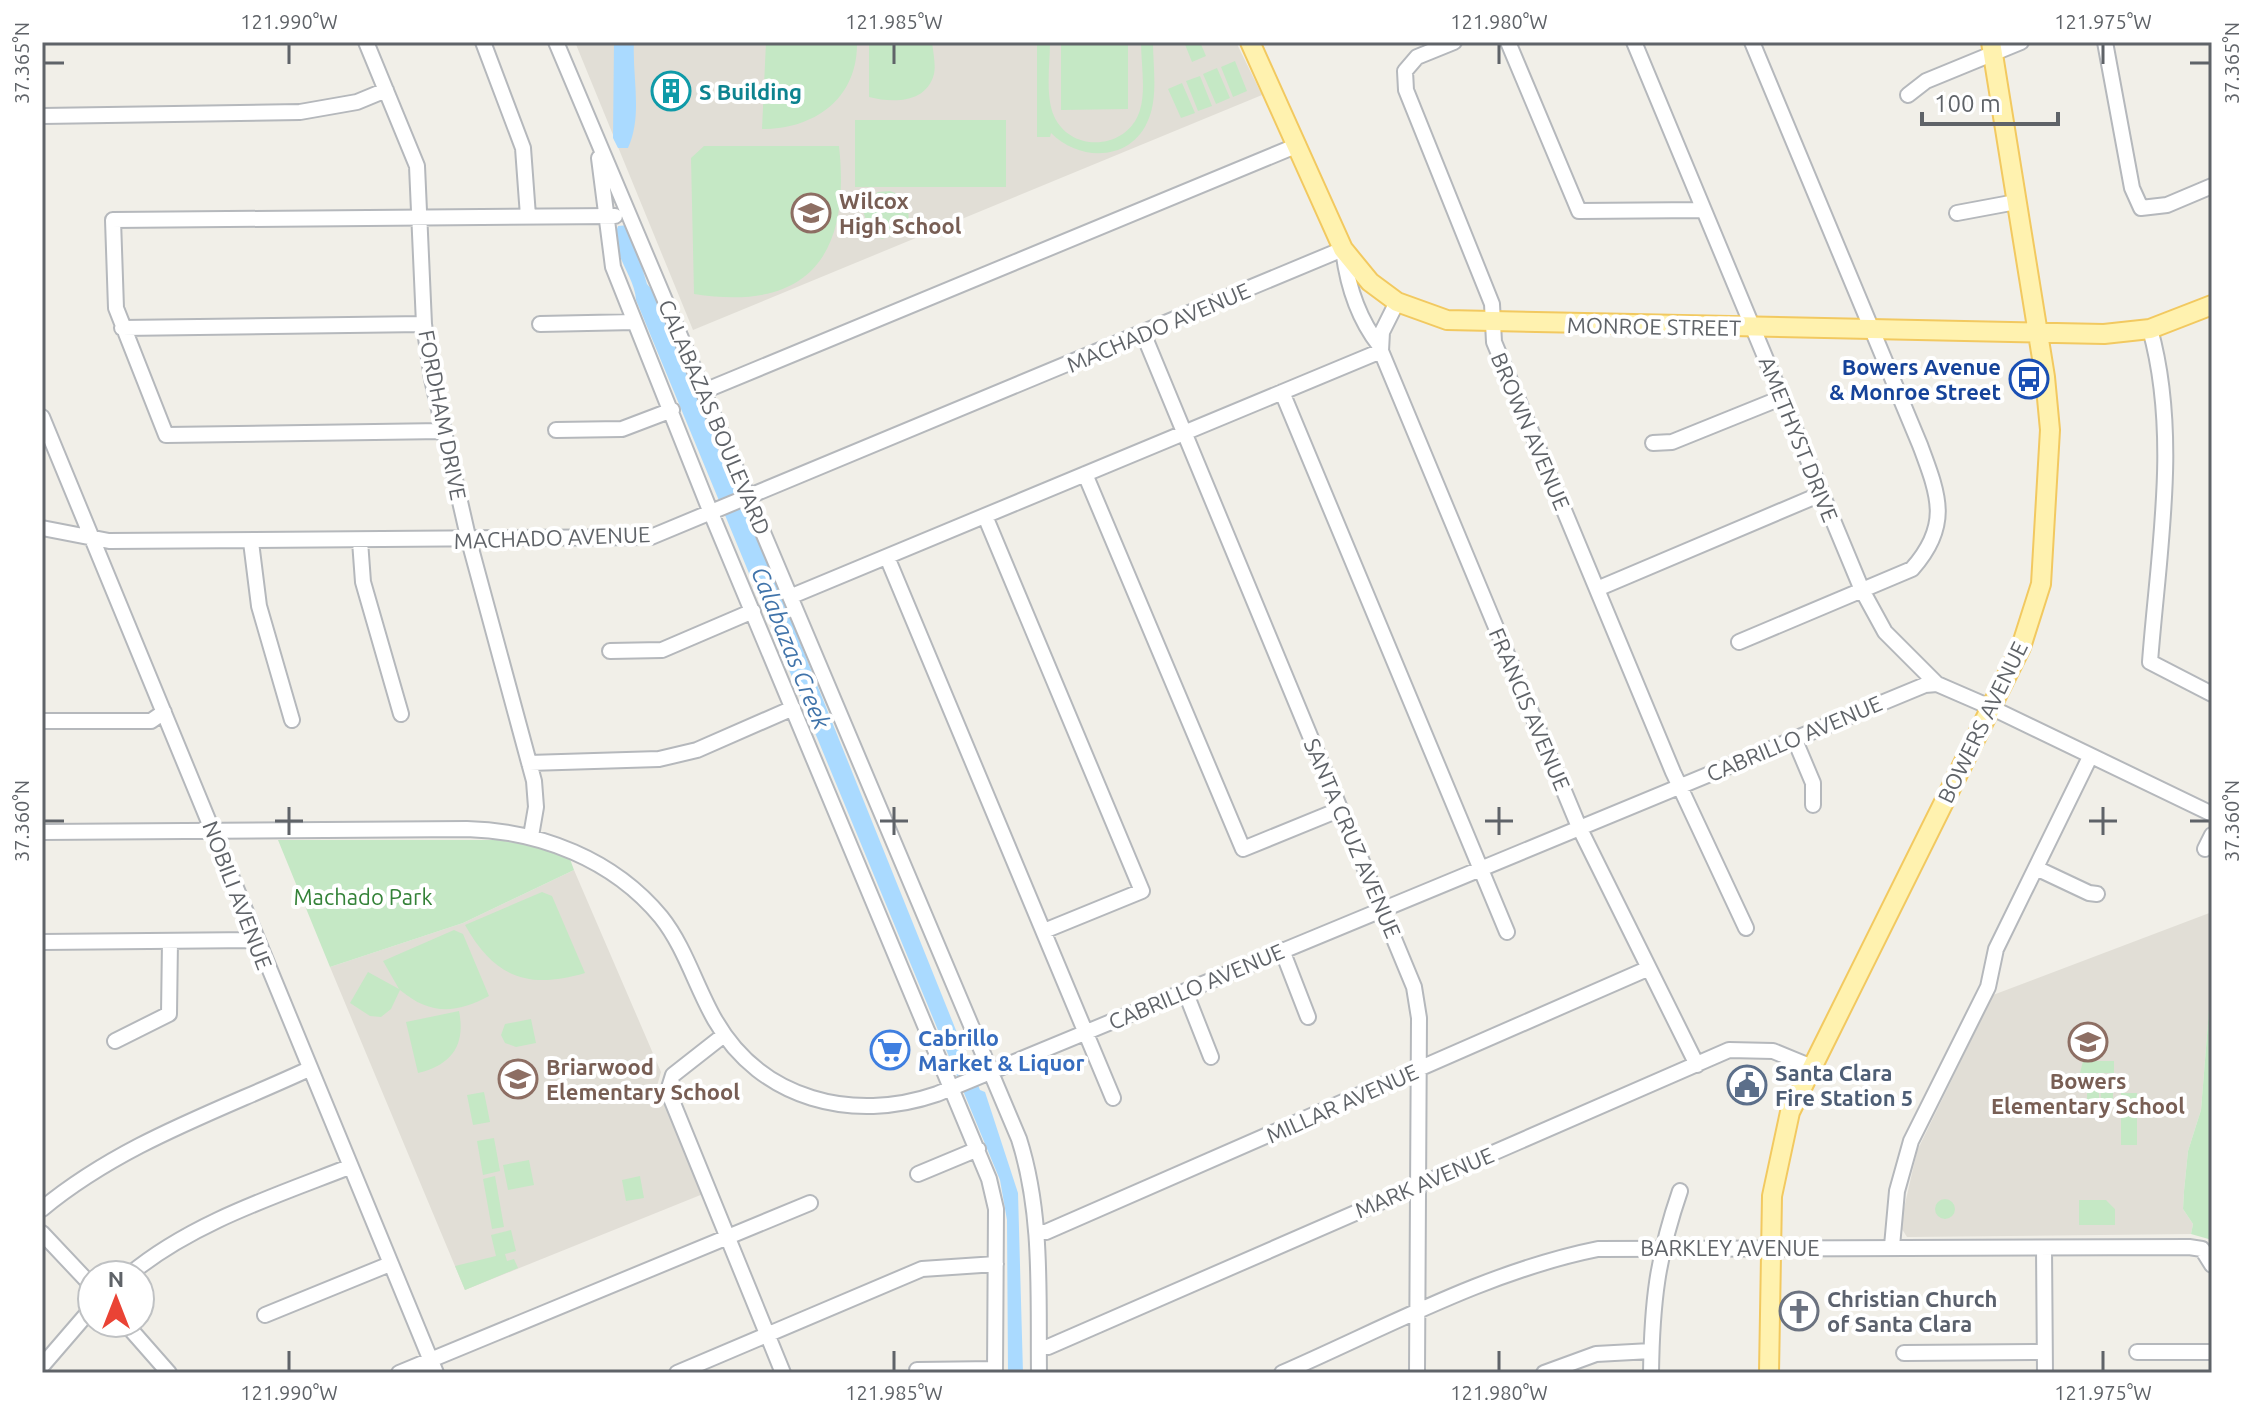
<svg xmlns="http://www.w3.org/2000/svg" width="2254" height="1415" viewBox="0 0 2254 1415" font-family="Ubuntu,sans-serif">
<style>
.education{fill:#e1ded6}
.green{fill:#c5e8c5}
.water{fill:#aadaff}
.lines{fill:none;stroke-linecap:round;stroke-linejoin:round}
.minor-casing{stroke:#b5b8bc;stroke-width:18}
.major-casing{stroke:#f2c960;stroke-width:22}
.minor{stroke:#fff;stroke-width:14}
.major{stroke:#fff2af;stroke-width:18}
.ticks{fill:none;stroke:#5f6368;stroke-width:3}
.labels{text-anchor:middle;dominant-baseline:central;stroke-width:8;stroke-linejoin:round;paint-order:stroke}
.culture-label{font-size:22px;font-weight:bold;fill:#0d838f;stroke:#fff;text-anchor:start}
.education-label{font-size:22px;font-weight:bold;fill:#785e54;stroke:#fff;text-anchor:start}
.street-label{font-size:22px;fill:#5f6368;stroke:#fff}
.transit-label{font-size:22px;font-weight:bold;fill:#164399;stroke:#fff;text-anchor:end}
.park-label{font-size:22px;fill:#348238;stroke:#fff}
.shop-label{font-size:22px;font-weight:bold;fill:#366cbe;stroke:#fff;text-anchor:start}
.service-label{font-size:22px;font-weight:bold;fill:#4e5e75;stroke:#fff;text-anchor:start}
.worship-label{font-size:22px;font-weight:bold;fill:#5b616d;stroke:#fff;text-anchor:start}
.water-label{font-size:24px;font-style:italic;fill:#4174aa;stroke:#fff}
.neatline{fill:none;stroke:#5f6368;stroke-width:3}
.ticks-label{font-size:20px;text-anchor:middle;fill:#5f6368}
</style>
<rect width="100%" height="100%" fill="#f1efe8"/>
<!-- education -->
<path class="education" d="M 575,42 L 1236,42 L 1262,95 L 693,330 Z
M 574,870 L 661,1072 L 657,1086 L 703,1194 L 465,1290 L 330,967 L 463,923 Z
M 2212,912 L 2212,973 L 2201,1110 L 2188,1151 L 2184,1191 L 2183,1209 L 2193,1224 L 2191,1234 L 1907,1237 L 1900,1226 L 1917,1151 L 1993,995 Z"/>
<!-- green -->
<path class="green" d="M 766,42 L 857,42 C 858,99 814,129 762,129 Z
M 869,42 L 932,42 C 933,51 936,65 934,74 C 926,104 892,103 869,97 Z
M 1037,42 L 1050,42 C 1050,65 1045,95 1054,116 C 1071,154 1128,150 1140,110 C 1146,90 1141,63 1141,42 L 1153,42 C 1153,66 1158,95 1149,118 C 1133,161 1081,163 1051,133 L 1050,137 L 1037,137 Z
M 1061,42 L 1128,42 L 1128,109 L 1061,110 Z
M 1184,42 L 1200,42 L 1206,56 L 1192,62 Z
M 1235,61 L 1247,91 L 1233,97 L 1221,67 Z
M 1217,68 L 1230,98 L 1216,104 L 1203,74 Z
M 1200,76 L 1212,106 L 1198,111 L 1186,81 Z
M 1182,83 L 1195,113 L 1181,118 L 1168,89 Z
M 855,120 L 1006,120 L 1006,187 L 855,187 Z
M 704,146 L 839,146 C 851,255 809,312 694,294 L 691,158 Z
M 890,191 C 912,198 908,212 909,229 L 882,239 L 870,233 L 861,204 L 878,192 Z
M 278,840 L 498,840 L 533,846 L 570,859 L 574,870 L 463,923 L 330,967 Z
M 542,892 L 552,896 L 585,973 C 528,990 494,977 465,925 Z
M 454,930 L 463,934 L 489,996 C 455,1014 430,1015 400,990 L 391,1009 L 381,1017 L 370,1016 L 350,1003 L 368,972 L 399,989 L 383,961 Z
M 2212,973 L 2212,1240 L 2191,1234 L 2193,1224 L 2183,1209 L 2184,1191 L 2188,1151 L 2201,1110 Z
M 459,1011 C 466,1046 451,1065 418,1073 L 406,1022 Z
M 531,1019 L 536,1043 L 516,1047 L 505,1043 L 501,1035 L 505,1024 Z
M 2083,1061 L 2114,1061 L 2114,1073 L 2080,1073 Z
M 2113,1076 L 2113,1101 L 2101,1102 L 2100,1077 Z
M 2087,1077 L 2099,1077 L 2099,1102 L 2087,1102 Z
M 484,1092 L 490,1122 L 473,1125 L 467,1095 Z
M 2121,1093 L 2137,1093 L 2137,1145 L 2121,1145 Z
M 494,1138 L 500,1171 L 483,1175 L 477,1141 Z
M 529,1160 L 534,1185 L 508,1190 L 503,1165 Z
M 495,1176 L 504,1227 L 492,1229 L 483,1179 Z
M 640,1176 L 644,1198 L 626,1201 L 622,1180 Z
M1935 1209a10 10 0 1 1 20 0a10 10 0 1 1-20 0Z
M 2079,1200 L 2106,1200 L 2115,1209 L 2115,1225 L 2079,1225 Z
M 511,1230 L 516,1251 L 505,1254 L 507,1261 L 514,1259 L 518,1268 L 465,1290 L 455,1266 L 496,1256 L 491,1235 Z"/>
<!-- water -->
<path class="water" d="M 614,42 L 634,42 C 632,77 643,115 628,148 L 618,148 L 613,138 Z
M 629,225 L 647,284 L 653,291 L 744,510 L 748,513 L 980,1090 L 985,1092 L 1018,1193 L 1023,1373 L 1008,1373 L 1007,1220 L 1000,1180 L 636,300 C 635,275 608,251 618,226 Z"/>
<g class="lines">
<!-- minor casing -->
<g class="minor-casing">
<path id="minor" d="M 366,42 L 417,166 L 424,324 L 432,379 L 469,541 L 534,781 L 536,807 L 531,836
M 483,42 L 523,148 L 528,216
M 556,42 L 1019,1139 C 1043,1214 1038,1295 1039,1373
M 1454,42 L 1417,57 L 1405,71 L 1406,90 L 1492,304 L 1494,342 L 1673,772 L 1746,928
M 1508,42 L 1579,211 L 1703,210
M 1634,42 L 1862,590 L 1885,632 L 1937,684
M 2105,42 L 2132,188 L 2141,208 L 2167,205 L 2212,186
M 1908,95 L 1926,81 L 2021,42
M 42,116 L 300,112 L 357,102 L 386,90
M 599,158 L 613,267 L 711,513 L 989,1179 L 996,1209 L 995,1373
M 1957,213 L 2016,202
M 1397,302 L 1382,332 L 1381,351 L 1579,827 L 1697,1065
M 540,324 L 635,322
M 122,328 L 424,324
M 2150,329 C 2180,436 2158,554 2150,662 L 2212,694
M 1143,333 L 1414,987 L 1419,1018 L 1417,1373
M 704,391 L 1298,145
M 1282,392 L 1507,932
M 42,417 L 436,1373
M 556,430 L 622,429 L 672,410
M 443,431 L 166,435 L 116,308 L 113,220 L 615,216
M 1653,443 L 1672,442 L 1781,398
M 1085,474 L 1243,849 L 1341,809
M 985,516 L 1142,891 L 1044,931
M 42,528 L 109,541 L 651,537 L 1343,249 C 1347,283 1358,318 1379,345
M 360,541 L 363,582 L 401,714
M 251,542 L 259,606 L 292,720
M 887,557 L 1113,1098
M 1597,589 L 1821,494
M 792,596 L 1381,351
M 1739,642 L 1912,569 C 1951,525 1939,496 1920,445 L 1752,42
M 610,651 L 662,650 L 753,611
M 42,721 L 151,721 L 164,712
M 1794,738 L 1813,783 L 1813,805
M 529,763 L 659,759 L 697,750 L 793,708
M 42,832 L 467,829 C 540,831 613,859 661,917 C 685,947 696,987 715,1020 C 761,1100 853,1123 937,1094 L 1925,685 L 1937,684 L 1990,707 L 2212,814
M 2205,849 L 2212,835
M 2036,868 L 2089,893 L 2097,894
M 42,942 L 255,940
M 1282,950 L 1308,1017
M 1185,991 L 1211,1057
M 724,1035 L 673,1075 L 668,1091 L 783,1373
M 115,1041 L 169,1014 L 170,941
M 918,1174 L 978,1149
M 42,1209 C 122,1143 216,1112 309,1069
M 1037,1232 L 1046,1232 L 1647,969
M 42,1233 L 92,1286
M 1892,1246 L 1897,1191 L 1911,1141 L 1988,987 L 1996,949 L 2090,757
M 2044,1248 L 2045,1373
M 129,1275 C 191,1223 275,1196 349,1167
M 265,1315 L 390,1264
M 125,1323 L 169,1373
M 1039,1347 L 1048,1347 L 1729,1050 L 1773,1051 L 1812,1067
M 2137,1352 L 2212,1352
M 1904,1353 L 2044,1352
M 42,1366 L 92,1308
M 917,1370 L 995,1369
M 399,1373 L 810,1203
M 677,1373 L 922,1269 L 996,1264
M 1282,1373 C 1385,1328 1488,1271 1598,1249 L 2189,1247 L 2202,1249 L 2212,1265
M 1544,1373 L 1596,1354 L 1651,1351
M 1651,1373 C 1652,1303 1657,1258 1680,1191"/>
</g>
<!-- major casing -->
<g class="major-casing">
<path id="major" d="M 1250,42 L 1343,249 L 1370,282 L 1397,302 L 1447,320 L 2104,334 L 2150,329 L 2212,305
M 1769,1373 L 1772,1196 L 1790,1112 L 2021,647 L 2041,584 L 2050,430 L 2045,377 L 1991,42"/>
</g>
<!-- minor -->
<use href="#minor" class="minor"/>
<!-- major -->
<use href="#major" class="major"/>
</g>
<!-- ticks -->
<path class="ticks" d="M 289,44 L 289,64M 894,44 L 894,64M 1499,44 L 1499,64M 2103,44 L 2103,64M 44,63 L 64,63M 2190,63 L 2210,63M 289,807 L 289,835M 894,807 L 894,835M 1499,807 L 1499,835M 2103,807 L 2103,835M 44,821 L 64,821M 275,821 L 303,821M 880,821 L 908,821M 1485,821 L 1513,821M 2089,821 L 2117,821M 2190,821 L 2210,821M 289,1351 L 289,1371M 894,1351 L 894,1371M 1499,1351 L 1499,1371M 2103,1351 L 2103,1371"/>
<!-- icons -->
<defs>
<g id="building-ring" transform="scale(2)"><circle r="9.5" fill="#fff" stroke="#0f9aa8" stroke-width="1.5"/><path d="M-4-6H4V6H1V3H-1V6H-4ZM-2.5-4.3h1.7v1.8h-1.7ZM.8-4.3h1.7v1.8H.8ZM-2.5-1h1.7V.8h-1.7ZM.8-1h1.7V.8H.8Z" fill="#0f9aa8"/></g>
<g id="school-ring" transform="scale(2)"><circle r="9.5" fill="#fff" stroke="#8d6e63" stroke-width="1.5"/><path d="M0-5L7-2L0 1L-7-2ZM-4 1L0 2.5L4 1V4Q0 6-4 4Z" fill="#8d6e63"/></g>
<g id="bus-ring" transform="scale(2)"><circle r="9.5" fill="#fff" stroke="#1a4fb4" stroke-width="1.5"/><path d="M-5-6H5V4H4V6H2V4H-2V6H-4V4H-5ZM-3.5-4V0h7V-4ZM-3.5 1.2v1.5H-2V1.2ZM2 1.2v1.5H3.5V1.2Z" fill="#1a4fb4"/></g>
<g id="supermarket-ring" transform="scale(2)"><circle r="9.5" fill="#fff" stroke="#3f7fe0" stroke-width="1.5"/><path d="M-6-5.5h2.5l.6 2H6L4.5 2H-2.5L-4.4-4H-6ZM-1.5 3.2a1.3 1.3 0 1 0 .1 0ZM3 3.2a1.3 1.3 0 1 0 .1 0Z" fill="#3f7fe0"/></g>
<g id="civic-ring" transform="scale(2)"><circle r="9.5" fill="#fff" stroke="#5c6f8a" stroke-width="1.5"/><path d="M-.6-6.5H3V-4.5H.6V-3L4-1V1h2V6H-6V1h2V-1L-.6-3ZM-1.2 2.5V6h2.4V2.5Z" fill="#5c6f8a"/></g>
<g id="church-ring" transform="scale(2)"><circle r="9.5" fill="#fff" stroke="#6b7280" stroke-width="1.5"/><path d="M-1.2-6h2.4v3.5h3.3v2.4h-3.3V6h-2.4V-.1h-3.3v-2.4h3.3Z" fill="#6b7280"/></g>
</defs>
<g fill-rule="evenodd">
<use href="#building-ring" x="671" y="91"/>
<use href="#school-ring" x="811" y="213"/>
<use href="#bus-ring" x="2029" y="379"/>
<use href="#school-ring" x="2088" y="1042"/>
<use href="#supermarket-ring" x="890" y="1050"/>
<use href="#school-ring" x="518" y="1079"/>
<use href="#civic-ring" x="1747" y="1085"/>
<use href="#church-ring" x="1799" y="1311"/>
</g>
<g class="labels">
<!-- culture labels -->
<g class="culture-label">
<text x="699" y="91">S Building</text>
</g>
<!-- education labels -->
<g class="education-label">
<text x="839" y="200">Wilcox<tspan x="839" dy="25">High School</tspan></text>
<text x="546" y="1066">Briarwood<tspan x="546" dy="25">Elementary School</tspan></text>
<text x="2088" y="1080" text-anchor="middle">Bowers<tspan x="2088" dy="25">Elementary School</tspan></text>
</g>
<!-- street labels -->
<g class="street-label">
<text transform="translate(1654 326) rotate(1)">MONROE STREET</text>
<text transform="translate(1158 327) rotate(-23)">MACHADO AVENUE</text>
<text transform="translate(443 415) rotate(79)">FORDHAM DRIVE</text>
<text transform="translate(715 417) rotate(67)">CALABAZAS BOULEVARD</text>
<text transform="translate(1531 431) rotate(67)">BROWN AVENUE</text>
<text transform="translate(1799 439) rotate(68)">AMETHYST DRIVE</text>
<text transform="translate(552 537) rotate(-2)">MACHADO AVENUE</text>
<text transform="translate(1530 709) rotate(67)">FRANCIS AVENUE</text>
<text transform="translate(1982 722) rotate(-64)">BOWERS AVENUE</text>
<text transform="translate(1794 738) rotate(-23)">CABRILLO AVENUE</text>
<text transform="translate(1353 838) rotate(67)">SANTA CRUZ AVENUE</text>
<text transform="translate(238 895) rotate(69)">NOBILI AVENUE</text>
<text transform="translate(1196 986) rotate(-23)">CABRILLO AVENUE</text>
<text transform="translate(1342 1103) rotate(-24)">MILLAR AVENUE</text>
<text transform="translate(1424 1182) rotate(-23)">MARK AVENUE</text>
<text x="1730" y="1247">BARKLEY AVENUE</text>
</g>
<!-- transit labels -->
<g class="transit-label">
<text x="2001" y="366">Bowers Avenue<tspan x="2001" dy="25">&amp; Monroe Street</tspan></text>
</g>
<!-- park labels -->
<g class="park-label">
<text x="363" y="896">Machado Park</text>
</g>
<!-- shop labels -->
<g class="shop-label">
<text x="918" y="1037">Cabrillo<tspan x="918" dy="25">Market &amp; Liquor</tspan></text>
</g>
<!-- service labels -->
<g class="service-label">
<text x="1775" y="1072">Santa Clara<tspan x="1775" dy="25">Fire Station 5</tspan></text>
</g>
<!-- worship labels -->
<g class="worship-label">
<text x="1827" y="1298">Christian Church<tspan x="1827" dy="25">of Santa Clara</tspan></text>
</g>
<!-- water labels -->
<g class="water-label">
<text transform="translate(791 648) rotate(68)">Calabazas Creek</text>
</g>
</g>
<!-- border -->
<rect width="2254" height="1415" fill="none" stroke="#ffffff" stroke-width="88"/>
<!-- north arrow -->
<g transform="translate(116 1299)"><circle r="38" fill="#ffffff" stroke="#bfc1c3" stroke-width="2"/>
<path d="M0-6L14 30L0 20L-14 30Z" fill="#ea4335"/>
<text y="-12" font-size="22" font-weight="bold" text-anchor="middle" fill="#5f6368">N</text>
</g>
<!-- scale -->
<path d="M1922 112v12h136v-12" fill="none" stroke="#5f6368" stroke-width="4"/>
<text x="1934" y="112" font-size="24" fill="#5f6368" stroke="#ffffff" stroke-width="6" paint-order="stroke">100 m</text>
<rect x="44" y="44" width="2166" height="1327" class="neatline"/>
<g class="ticks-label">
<text x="289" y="29">121.990°W</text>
<text x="894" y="29">121.985°W</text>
<text x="1499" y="29">121.980°W</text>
<text x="2103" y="29">121.975°W</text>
<text transform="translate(22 63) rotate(-90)" y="7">37.365°N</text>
<text transform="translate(2232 63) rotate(-90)" y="7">37.365°N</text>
<text transform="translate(22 821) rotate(-90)" y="7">37.360°N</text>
<text transform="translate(2232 821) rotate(-90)" y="7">37.360°N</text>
<text x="289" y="1400">121.990°W</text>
<text x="894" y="1400">121.985°W</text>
<text x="1499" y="1400">121.980°W</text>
<text x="2103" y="1400">121.975°W</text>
</g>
</svg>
